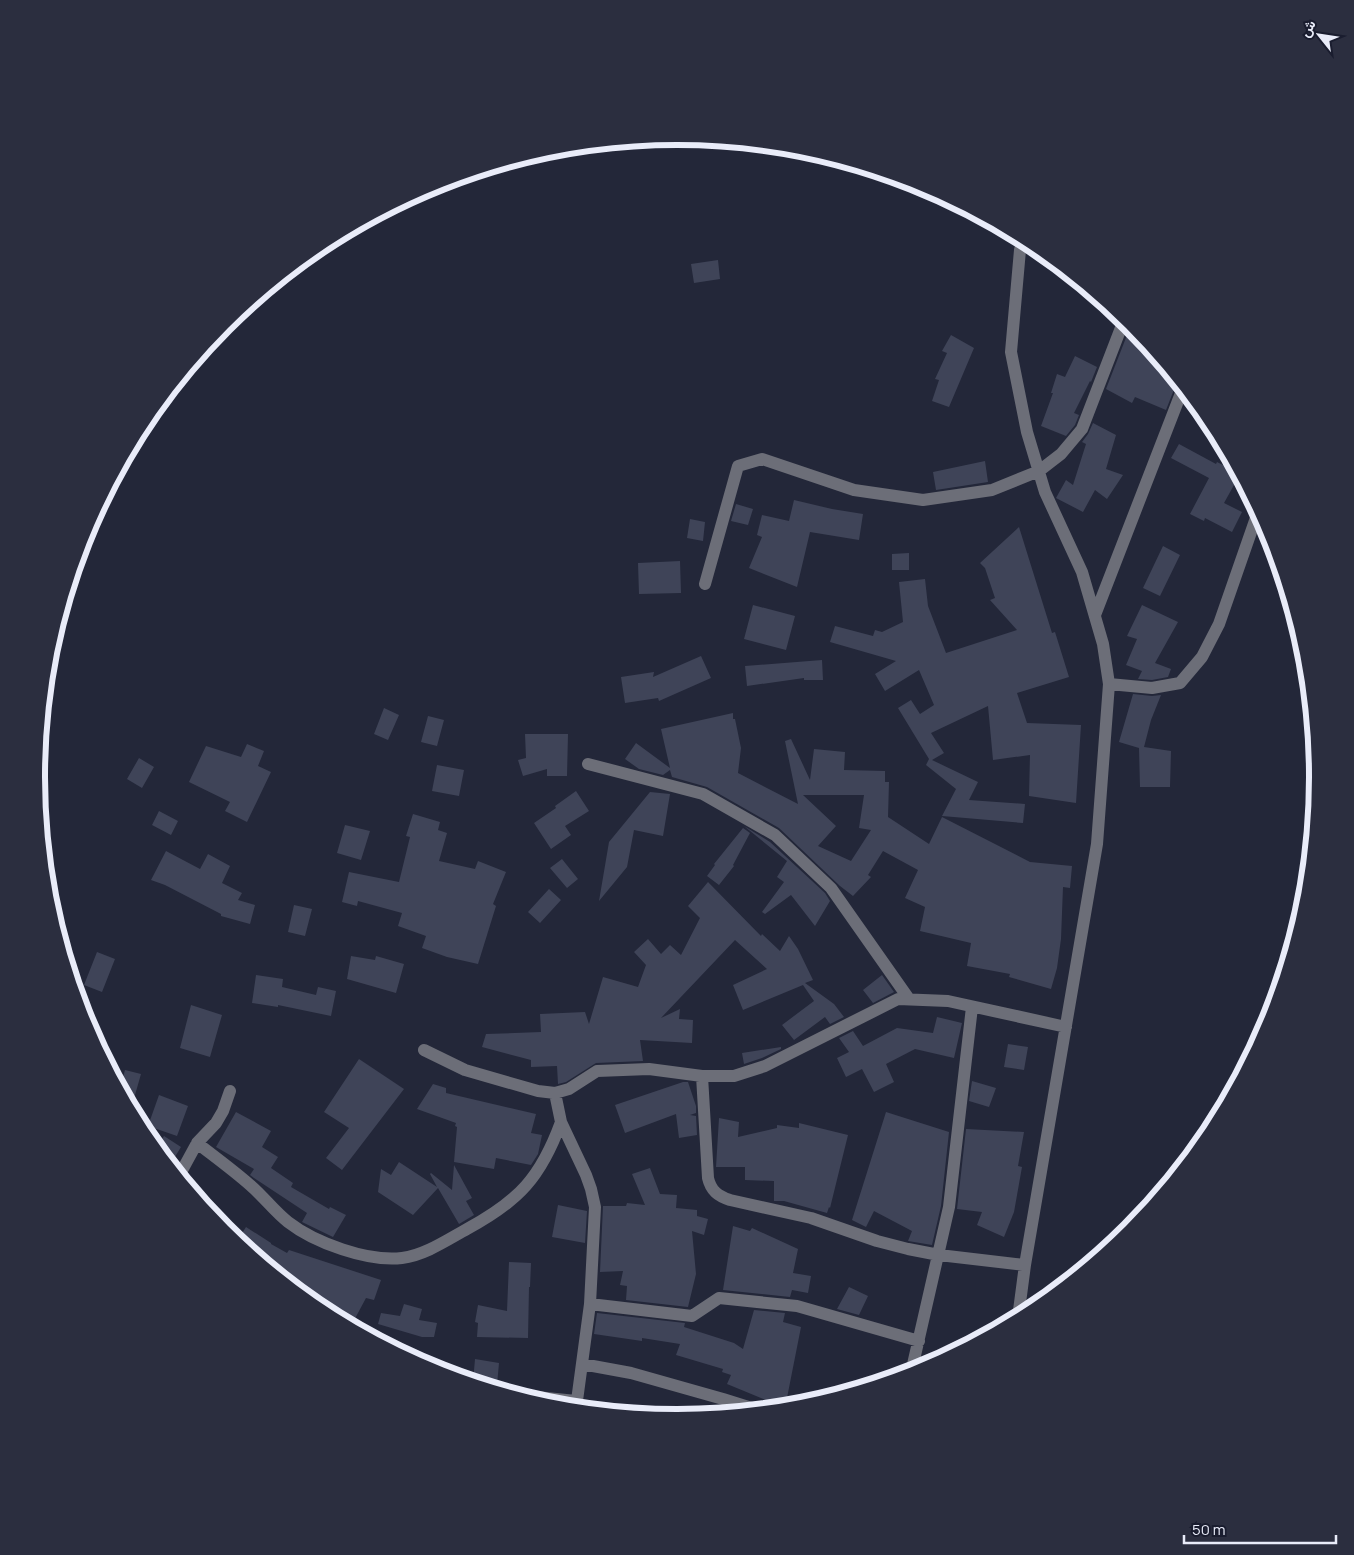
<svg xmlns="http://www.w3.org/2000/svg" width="1354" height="1555" viewBox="0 0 1354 1555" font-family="Manrope,Vazirmatn,sans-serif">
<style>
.building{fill:#3f4458;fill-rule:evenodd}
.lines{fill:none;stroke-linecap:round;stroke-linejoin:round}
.minor{stroke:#6c6e78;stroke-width:12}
.rim{fill:none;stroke:#e9ecf9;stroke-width:6}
</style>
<rect width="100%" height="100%" fill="#232739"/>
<!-- building -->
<path class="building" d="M 718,260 L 720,279 L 694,283 L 691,264 Z
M 1129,330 L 1138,334 L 1177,382 L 1166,410 L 1135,397 L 1132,403 L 1106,389 Z
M 951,335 L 974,348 L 949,407 L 932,401 L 939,380 L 935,379 L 947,353 L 942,351 Z
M 1075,356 L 1097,367 L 1091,382 L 1090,381 L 1074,413 L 1079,415 L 1075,425 L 1066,436 L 1041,426 L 1053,393 L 1051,393 L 1057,374 L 1065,377 Z
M 1093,423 L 1116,435 L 1106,469 L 1123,475 L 1107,499 L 1095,490 L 1083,512 L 1056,498 L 1066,480 L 1073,485 L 1086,444 L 1082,442 L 1088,434 Z
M 1179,444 L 1216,464 L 1217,462 L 1237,472 L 1239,476 L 1224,503 L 1242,512 L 1232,532 L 1205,518 L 1204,521 L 1190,514 L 1209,478 L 1171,458 Z
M 985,461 L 988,482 L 936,490 L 933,472 Z
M 794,500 L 832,509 L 863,514 L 859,540 L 810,532 L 797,587 L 749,568 L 762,537 L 757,535 L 762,515 L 789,521 Z
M 736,504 L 753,509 L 748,525 L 731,521 Z
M 690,519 L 705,522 L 703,541 L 687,538 Z
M 1019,527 L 1052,633 L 1055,632 L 1069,677 L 1017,693 L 1027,723 L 1081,725 L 1076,803 L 1029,796 L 1030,755 L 993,760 L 988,706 L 931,733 L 944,753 L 932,760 L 978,782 L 969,800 L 1025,804 L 1023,823 L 942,816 L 956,789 L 926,765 L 929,759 L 898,708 L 911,700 L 920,714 L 934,705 L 919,670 L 885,691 L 875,674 L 896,661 L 830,642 L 835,626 L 873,636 L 875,630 L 882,632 L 903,622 L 899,582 L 925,579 L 928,606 L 946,653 L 1017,630 L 990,600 L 995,598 L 985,568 L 980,563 Z
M 1163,546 L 1180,555 L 1160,596 L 1143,588 Z
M 909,553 L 909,570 L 892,570 L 892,554 Z
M 680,561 L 681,593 L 639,594 L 638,563 Z
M 753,605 L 795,616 L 786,650 L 744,639 Z
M 1142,605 L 1178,622 L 1155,663 L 1171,669 L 1168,677 L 1152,680 L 1138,679 L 1142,671 L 1126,665 L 1137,639 L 1127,636 Z
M 701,656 L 711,678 L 659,701 L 658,698 L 625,703 L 621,677 L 654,672 L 653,677 Z
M 822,660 L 823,680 L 804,680 L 804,678 L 747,686 L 745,666 Z
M 1133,694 L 1152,696 L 1161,695 L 1151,720 L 1144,747 L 1171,751 L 1170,787 L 1140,787 L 1139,748 L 1119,742 Z
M 384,708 L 399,715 L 388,740 L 374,734 Z
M 733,713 L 733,719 L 735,719 L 741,748 L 738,773 L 798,804 L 785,741 L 791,739 L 810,780 L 814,749 L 845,752 L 844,770 L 885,771 L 885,782 L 889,782 L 888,817 L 929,844 L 942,817 L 1030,862 L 1072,866 L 1070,888 L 1063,887 L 1061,939 L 1057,968 L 1051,989 L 1009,977 L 1010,974 L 967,966 L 971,943 L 920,931 L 925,907 L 905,898 L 918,870 L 883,851 L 868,875 L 871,877 L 853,896 L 840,886 L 779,828 L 707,787 L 672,777 L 670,770 L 663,775 L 639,769 L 625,759 L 636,743 L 670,768 L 661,729 ZM 803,795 L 864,795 L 859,828 L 871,830 L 851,861 L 818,846 L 836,826 Z
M 428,716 L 444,720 L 437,746 L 421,742 Z
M 525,734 L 568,734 L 567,776 L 547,776 L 547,769 L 523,776 L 518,760 L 526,758 Z
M 247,744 L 264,751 L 258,766 L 271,772 L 247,822 L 225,811 L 230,802 L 189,782 L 206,746 L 241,757 Z
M 139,758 L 154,767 L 142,788 L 127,779 Z
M 437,765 L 464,770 L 459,796 L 432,791 Z
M 576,791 L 589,811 L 565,826 L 571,835 L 551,849 L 534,823 L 556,808 L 555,806 Z
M 650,792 L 670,794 L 663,836 L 634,830 L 627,867 L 599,901 L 609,842 Z
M 159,811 L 178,821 L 171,835 L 152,825 Z
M 413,814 L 440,822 L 438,830 L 447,833 L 439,861 L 475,869 L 478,861 L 506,872 L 493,904 L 496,906 L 478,964 L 447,957 L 422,948 L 426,936 L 398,926 L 402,913 L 358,901 L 357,906 L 342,902 L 349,872 L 399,882 L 410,837 L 406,836 Z
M 345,825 L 370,831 L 361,860 L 337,853 Z
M 744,826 L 770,842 L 825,893 L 830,901 L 815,926 L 791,895 L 765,914 L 762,912 L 784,882 L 777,877 L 787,861 Z
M 743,828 L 750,833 L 733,865 L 734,866 L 719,885 L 707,876 L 715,865 L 714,864 Z
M 166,851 L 200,869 L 208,854 L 230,866 L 222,883 L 242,893 L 238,900 L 255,905 L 250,924 L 221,916 L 221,914 L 165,885 L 151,880 Z
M 562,859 L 578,879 L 567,888 L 550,868 Z
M 708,882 L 761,936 L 762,934 L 780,951 L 789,936 L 798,949 L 813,980 L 805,983 L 834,1004 L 844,1017 L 830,1024 L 825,1017 L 794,1040 L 782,1025 L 814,1001 L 803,985 L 743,1010 L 733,985 L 767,969 L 735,940 L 661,1018 L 680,1009 L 679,1019 L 693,1020 L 692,1043 L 640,1040 L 643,1061 L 596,1063 L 566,1082 L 558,1084 L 557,1066 L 531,1067 L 531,1060 L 482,1047 L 486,1034 L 541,1032 L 540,1014 L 585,1012 L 589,1024 L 603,977 L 638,987 L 646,965 L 634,952 L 648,939 L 661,954 L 670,945 L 681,955 L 700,918 L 688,906 Z
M 549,889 L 561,900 L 540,923 L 528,912 Z
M 294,905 L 312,909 L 305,936 L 288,932 Z
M 97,952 L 115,959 L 102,992 L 84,985 Z
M 351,956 L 375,960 L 376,956 L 404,964 L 396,993 L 347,979 Z
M 256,975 L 283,979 L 282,987 L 316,995 L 318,987 L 336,991 L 331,1016 L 278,1005 L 278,1007 L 252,1003 Z
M 882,975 L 894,992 L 873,1003 L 863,990 Z
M 191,1005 L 222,1015 L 210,1057 L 180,1048 Z
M 937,1017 L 962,1023 L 954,1058 L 915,1049 L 886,1064 L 894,1082 L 874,1092 L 862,1069 L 846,1077 L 837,1058 L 849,1052 L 839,1038 L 853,1031 L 863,1046 L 897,1028 L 933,1033 Z
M 1008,1044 L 1028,1047 L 1024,1070 L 1004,1067 Z
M 781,1047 L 781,1049 L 762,1058 L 744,1064 L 742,1053 Z
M 359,1059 L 404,1089 L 342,1170 L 326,1158 L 349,1128 L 324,1112 Z
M 125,1070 L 141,1074 L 131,1109 L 120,1088 Z
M 972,1081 L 996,1088 L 989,1107 L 969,1101 Z
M 683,1082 L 688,1082 L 696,1106 L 696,1113 L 690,1115 L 696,1116 L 697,1135 L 679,1138 L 676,1114 L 625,1133 L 615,1105 Z
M 433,1084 L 446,1088 L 446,1093 L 536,1114 L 531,1133 L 542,1135 L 538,1154 L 531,1165 L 496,1158 L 494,1169 L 454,1162 L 457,1127 L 455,1126 L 456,1123 L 417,1109 Z
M 159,1095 L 188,1106 L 177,1136 L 148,1126 Z
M 236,1112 L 271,1131 L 262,1147 L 278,1157 L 271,1168 L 293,1183 L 291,1187 L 329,1209 L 330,1207 L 346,1215 L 333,1237 L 302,1222 L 307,1213 L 254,1178 L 250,1175 L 254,1169 L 216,1147 Z
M 886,1112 L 949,1132 L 941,1206 L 932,1245 L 908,1241 L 912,1231 L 874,1211 L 866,1227 L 852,1220 Z
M 719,1118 L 739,1122 L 738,1137 L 777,1128 L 777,1125 L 799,1128 L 799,1123 L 848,1135 L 830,1208 L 829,1207 L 827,1213 L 784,1201 L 774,1201 L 774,1181 L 745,1180 L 745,1167 L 716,1167 Z
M 966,1129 L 1024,1132 L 1018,1166 L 1022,1167 L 1014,1212 L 1004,1237 L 977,1225 L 982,1212 L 957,1209 Z
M 164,1136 L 181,1147 L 170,1165 L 156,1148 Z
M 399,1162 L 437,1187 L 430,1174 L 431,1173 L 452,1190 L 454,1165 L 472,1198 L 466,1201 L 474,1215 L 459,1224 L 438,1188 L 413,1215 L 378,1192 L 381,1169 L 391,1175 Z
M 650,1168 L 660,1194 L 677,1195 L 676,1208 L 697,1210 L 697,1216 L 708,1219 L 704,1235 L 692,1231 L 696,1274 L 688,1307 L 626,1300 L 627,1286 L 620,1285 L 623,1271 L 600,1272 L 603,1206 L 626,1206 L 627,1203 L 645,1205 L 632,1174 Z
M 558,1205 L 587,1211 L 585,1243 L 552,1237 Z
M 733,1226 L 750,1231 L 752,1228 L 798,1249 L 793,1273 L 811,1276 L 808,1293 L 792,1290 L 790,1297 L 723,1290 Z
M 246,1227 L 271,1243 L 271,1244 L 287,1253 L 289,1250 L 381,1280 L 374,1300 L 366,1298 L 351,1326 L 321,1310 L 237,1241 Z
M 509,1262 L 531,1263 L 530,1287 L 529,1287 L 528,1338 L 477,1337 L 478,1323 L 475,1322 L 478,1305 L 507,1311 Z
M 849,1287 L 868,1296 L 859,1315 L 837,1309 Z
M 404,1304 L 422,1309 L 419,1320 L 437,1323 L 434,1337 L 422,1337 L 378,1324 L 381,1313 L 400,1316 Z
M 754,1310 L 785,1313 L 783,1322 L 801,1327 L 785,1408 L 727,1384 L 731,1375 L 722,1372 L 723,1369 L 676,1355 L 680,1344 L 642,1338 L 642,1341 L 594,1334 L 597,1313 L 685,1323 L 684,1327 L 734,1343 L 743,1349 Z
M 475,1359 L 499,1363 L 497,1385 L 473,1382 Z"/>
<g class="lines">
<!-- minor -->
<path class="minor" d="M 705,584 L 738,466 L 762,459 L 854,490 L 923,500 L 992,490 L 1039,471 L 1061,454 L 1082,429 L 1124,320
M 1095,615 L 1183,388
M 1109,684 L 1152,688 L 1180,683 L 1202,657 L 1219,624 L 1258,512
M 588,764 L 703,794 L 775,835 L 831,888 L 909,999
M 424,1050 L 465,1070 L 538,1091 L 555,1093 L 569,1089 L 597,1071 L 649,1069 L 702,1076 L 734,1076 L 765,1066 L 898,999 L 948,1001 L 1066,1027
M 702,1076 L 708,1178 C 711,1191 718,1196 730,1200 L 811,1218 L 877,1241 L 908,1249 L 939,1255 L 1025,1265
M 555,1093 L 561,1122 L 586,1175 L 591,1189 L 595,1207 L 590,1304 L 576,1408
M 197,1143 C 215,1157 233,1170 250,1185 C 264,1197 274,1211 288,1222 C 315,1243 368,1262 402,1258 C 425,1255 447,1240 467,1229 C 519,1201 541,1177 561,1122
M 179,1176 L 197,1143 L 216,1123 L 223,1111 L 230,1091
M 590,1304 L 692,1316 L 719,1298 L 797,1306 L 919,1341
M 1018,1318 L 1025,1265 L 1097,844 L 1109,684 L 1103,644 L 1082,572 L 1045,492 L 1027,432 L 1011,352 L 1020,250 L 1023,239
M 582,1364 L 631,1373 L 723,1399 L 758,1410
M 911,1373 L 949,1207 L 972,1007
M 517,1395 L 576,1401"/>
</g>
<!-- crop -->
<path d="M0 0H1354V1555H0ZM45 777a632 632 0 1 1 1264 0a632 632 0 1 1-1264 0Z" fill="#2b2e3f" fill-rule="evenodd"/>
<path class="rim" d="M45 777a632 632 0 1 1 1264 0a632 632 0 1 1-1264 0Z"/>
<!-- north arrow -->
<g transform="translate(1319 35) rotate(300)" stroke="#1a1d2f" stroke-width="4" paint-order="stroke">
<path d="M0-4L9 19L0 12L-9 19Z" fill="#e9ecf9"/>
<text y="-8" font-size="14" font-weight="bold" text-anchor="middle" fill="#e9ecf9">ش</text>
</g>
<!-- scale -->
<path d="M1184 1535v8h152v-8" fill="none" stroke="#e9ecf9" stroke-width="2.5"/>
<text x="1192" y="1535" font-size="15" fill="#e9ecf9" stroke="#1a1d2f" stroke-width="4" paint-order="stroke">50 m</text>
</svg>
